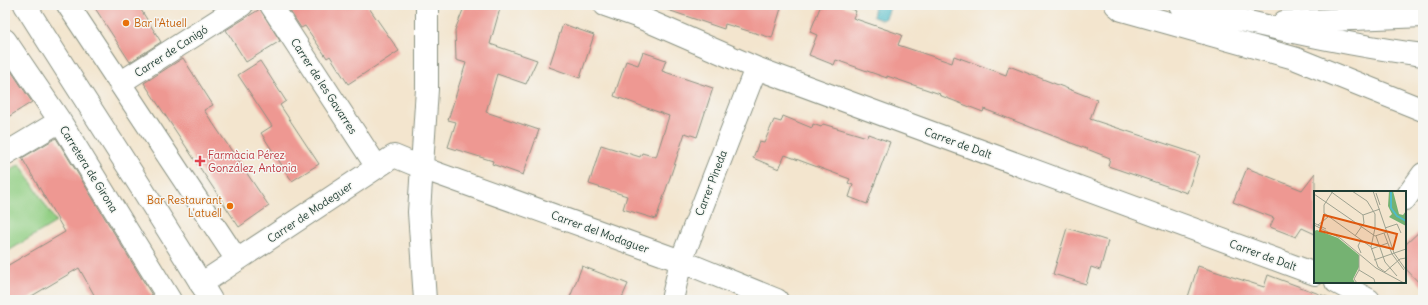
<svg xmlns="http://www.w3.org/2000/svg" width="1428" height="305" viewBox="0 0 1428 305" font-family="Delius,sans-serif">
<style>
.green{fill:#92cf84;stroke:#58865c}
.forest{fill:#75b272;stroke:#4a7853}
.water{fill:#4fbcc8;stroke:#377c7e}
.building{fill:#ee9892}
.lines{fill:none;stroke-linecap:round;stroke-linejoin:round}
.street-casing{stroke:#899181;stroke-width:24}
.secondary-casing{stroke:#899181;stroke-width:24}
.primary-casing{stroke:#899181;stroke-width:24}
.street{stroke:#fff;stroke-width:22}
.secondary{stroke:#fff;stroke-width:22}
.primary{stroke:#fff;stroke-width:22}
.food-dot{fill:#e8710a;stroke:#f6f6f2;stroke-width:1.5}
.health-dot{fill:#e0444e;stroke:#f6f6f2;stroke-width:1.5}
.labels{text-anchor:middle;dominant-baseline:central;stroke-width:3;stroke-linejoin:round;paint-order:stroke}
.food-label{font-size:11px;fill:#c56008;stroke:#f6f6f2;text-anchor:start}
.street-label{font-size:11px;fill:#1f3d34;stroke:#f6f6f2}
.health-label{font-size:11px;fill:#be3a42;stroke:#f6f6f2;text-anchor:start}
.inset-river{fill:none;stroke:#4fbcc8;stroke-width:2}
.inset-road{fill:none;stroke:#9ea290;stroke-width:1}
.view{fill:#de580e;fill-opacity:0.15;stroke:#de580e;stroke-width:2}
.inset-edge{fill:none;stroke:#1f3d34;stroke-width:2}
</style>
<rect width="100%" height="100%" fill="#f6f6f2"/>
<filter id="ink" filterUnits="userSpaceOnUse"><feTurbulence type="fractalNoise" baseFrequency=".025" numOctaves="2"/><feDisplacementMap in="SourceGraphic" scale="8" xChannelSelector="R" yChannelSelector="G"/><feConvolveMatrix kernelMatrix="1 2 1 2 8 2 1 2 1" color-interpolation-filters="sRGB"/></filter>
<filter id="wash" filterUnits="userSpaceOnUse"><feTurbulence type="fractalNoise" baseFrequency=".012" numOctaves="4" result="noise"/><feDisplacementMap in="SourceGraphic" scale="16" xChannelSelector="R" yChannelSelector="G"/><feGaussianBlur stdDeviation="0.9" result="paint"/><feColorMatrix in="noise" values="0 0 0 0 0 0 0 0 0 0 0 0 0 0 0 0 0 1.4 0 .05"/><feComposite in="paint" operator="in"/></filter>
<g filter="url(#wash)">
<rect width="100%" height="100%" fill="#f3e5ce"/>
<!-- green -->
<path class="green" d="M 20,164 L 56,222 L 5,253 L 5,173 Z"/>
<!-- forest -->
<path class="forest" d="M 1295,5 L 1423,5 L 1423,7 L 1320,10 Z"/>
<!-- water -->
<path class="water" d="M 875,5 L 891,5 L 886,18 L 882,20 L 873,17 Z"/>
<g id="blocks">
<!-- building -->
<path class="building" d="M 93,5 L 138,5 L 161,42 L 130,62 Z
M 286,5 L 367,5 L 399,51 L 348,84 L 330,56 L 327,58 L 305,26 L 301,28 Z
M 465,5 L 501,5 L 490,44 L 537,60 L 526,84 L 497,74 L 486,112 L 539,130 L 523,175 L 492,164 L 493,161 L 448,147 L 456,122 L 448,120 L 466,63 L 456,60 L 455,30 Z
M 663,5 L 782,5 L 772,38 L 725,24 L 724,29 L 662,8 Z
M 821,5 L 840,5 L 856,11 L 853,18 L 902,35 L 898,45 L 952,63 L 954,56 L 1006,75 L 1009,66 L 1097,100 L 1090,119 L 1200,155 L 1187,193 L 1108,166 L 1110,158 L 984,109 L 983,112 L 939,95 L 940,94 L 887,76 L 887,78 L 836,60 L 834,65 L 809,55 L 817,35 L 810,32 Z
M 260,9 L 280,41 L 246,62 L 226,30 Z
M 563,24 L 594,35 L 580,78 L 549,67 Z
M 643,52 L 666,60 L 662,71 L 713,88 L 697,137 L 685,133 L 656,219 L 623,209 L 627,196 L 589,184 L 601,145 L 640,157 L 642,153 L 656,157 L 669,116 L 614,96 L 626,61 L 638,65 Z
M 183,58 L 213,105 L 204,110 L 269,206 L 239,227 L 144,83 Z
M 260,61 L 286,101 L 280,105 L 319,164 L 292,181 L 261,133 L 272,126 L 238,75 Z
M 5,62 L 32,102 L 5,119 Z
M 783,116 L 812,128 L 813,124 L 821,127 L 823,124 L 867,137 L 868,134 L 890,142 L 867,204 L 849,197 L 853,185 L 848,183 L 850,179 L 785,155 L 779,169 L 753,158 L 759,142 L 764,143 L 774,120 L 781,122 Z
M 56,138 L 155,300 L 97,300 L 79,268 L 25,300 L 5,300 L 5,267 L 65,232 L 22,158 Z
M 1247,168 L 1302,190 L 1315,173 L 1315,234 L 1302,228 L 1296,237 L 1270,227 L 1274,218 L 1233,202 Z
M 1067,228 L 1108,241 L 1100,270 L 1091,267 L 1086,284 L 1053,274 Z
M 1423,228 L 1423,287 L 1405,268 L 1405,245 Z
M 582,266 L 628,284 L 621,300 L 569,300 Z
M 1198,266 L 1264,287 L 1268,275 L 1330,298 L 1329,300 L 1187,300 Z"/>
</g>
</g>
<g filter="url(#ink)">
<use href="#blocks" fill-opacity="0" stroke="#899181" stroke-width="1"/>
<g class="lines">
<!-- street casing -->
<g class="street-casing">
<path id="street" d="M 68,5 L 237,260
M 271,5 L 377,167
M 605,5 L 639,17 L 756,68 L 1315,274
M 5,40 L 60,121 L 170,300
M 120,83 L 242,5
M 5,154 L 60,121
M 1336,282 L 1369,300
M 201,284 L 394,156 L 433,172 L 681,261 L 777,300
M 425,300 L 419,212 L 427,89 L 427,5
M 672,300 L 681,261 L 756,68"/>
</g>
<!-- secondary casing -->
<g class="secondary-casing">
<path id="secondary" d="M 25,5 C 87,104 151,200 211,300
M 1405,199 L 1423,174
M 1341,284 L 1343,282"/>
</g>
<!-- primary casing -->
<g class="primary-casing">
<path id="primary" d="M 1116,5 L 1122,10 L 1294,58 L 1423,110
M 1180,5 C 1261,26 1341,44 1423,55
M 1284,22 L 1423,16"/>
</g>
<!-- street -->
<use href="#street" class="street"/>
<!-- secondary -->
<use href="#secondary" class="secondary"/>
<!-- primary -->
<use href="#primary" class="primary"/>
</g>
</g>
<!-- markers -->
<g class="food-dot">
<circle cx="126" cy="23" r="4"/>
<circle cx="230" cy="206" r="4"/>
</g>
<path class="health-dot" d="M198 155h4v4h4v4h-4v4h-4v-4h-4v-4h4z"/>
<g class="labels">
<!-- food labels -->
<g class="food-label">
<text x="134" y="23">Bar l'Atuell</text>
<text x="222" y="200" text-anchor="end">Bar Restaurant<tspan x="222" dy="13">L'atuell</tspan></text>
</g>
<!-- street labels -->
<g class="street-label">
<text transform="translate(171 51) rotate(-33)">Carrer de Canigó</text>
<text transform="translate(324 86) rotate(57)">Carrer de les Gavarres</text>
<text transform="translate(958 143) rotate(20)">Carrer de Dalt</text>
<text transform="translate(89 169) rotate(58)">Carretera de Girona</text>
<text transform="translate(711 183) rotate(-69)">Carrer Pineda</text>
<text transform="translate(310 212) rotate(-34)">Carrer de Modeguer</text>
<text transform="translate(600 232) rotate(20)">Carrer del Modaguer</text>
<text transform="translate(1263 255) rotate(20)">Carrer de Dalt</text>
</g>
<!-- health labels -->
<g class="health-label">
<text x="208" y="155">Farmàcia Pérez<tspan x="208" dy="13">González, Antonia</tspan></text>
</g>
</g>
<!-- overview -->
<g transform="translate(1314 191)">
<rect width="92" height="92" fill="#f3e5ce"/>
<path d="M 75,0 L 79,0 L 85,23 L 89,24 L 92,20 L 92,35 L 75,26 L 78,23 L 74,15 ZM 3,39 L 24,47 L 45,64 L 45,76 L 39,88 L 41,92 L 0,92 L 0,40 Z" fill="#75b272"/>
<path class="inset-river" d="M 77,0 L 77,17 L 83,25 L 92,30"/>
<path class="inset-road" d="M 16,0 L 49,24 L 50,32 L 41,45M 19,0 L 10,14 L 10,22 L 57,56M 38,0 L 53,10 L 61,23 L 61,37 L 57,56 L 64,76 L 71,81 L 86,68 L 92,67M 59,0 L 80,62 L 92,79M 62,2 L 66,14M 0,3 L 61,45 L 73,41M 49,24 L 66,18M 0,32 L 12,38M 0,34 L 26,47 L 62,77 L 90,92M 4,34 L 14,26M 71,37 L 83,33 L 87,42M 70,42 L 78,63 L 90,79M 62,45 L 71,71 L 83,85M 57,58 L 74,52M 47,62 L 44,55 L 47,49M 60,69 L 92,58M 45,79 L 60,88 L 61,92M 43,92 L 40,88 L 45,79 L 45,64"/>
<path class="view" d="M 10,24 L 83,43 L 79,58 L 6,40 Z"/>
<rect width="92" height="92" class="inset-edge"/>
</g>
<!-- margin -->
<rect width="1428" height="305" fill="none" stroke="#f6f6f2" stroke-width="20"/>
</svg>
